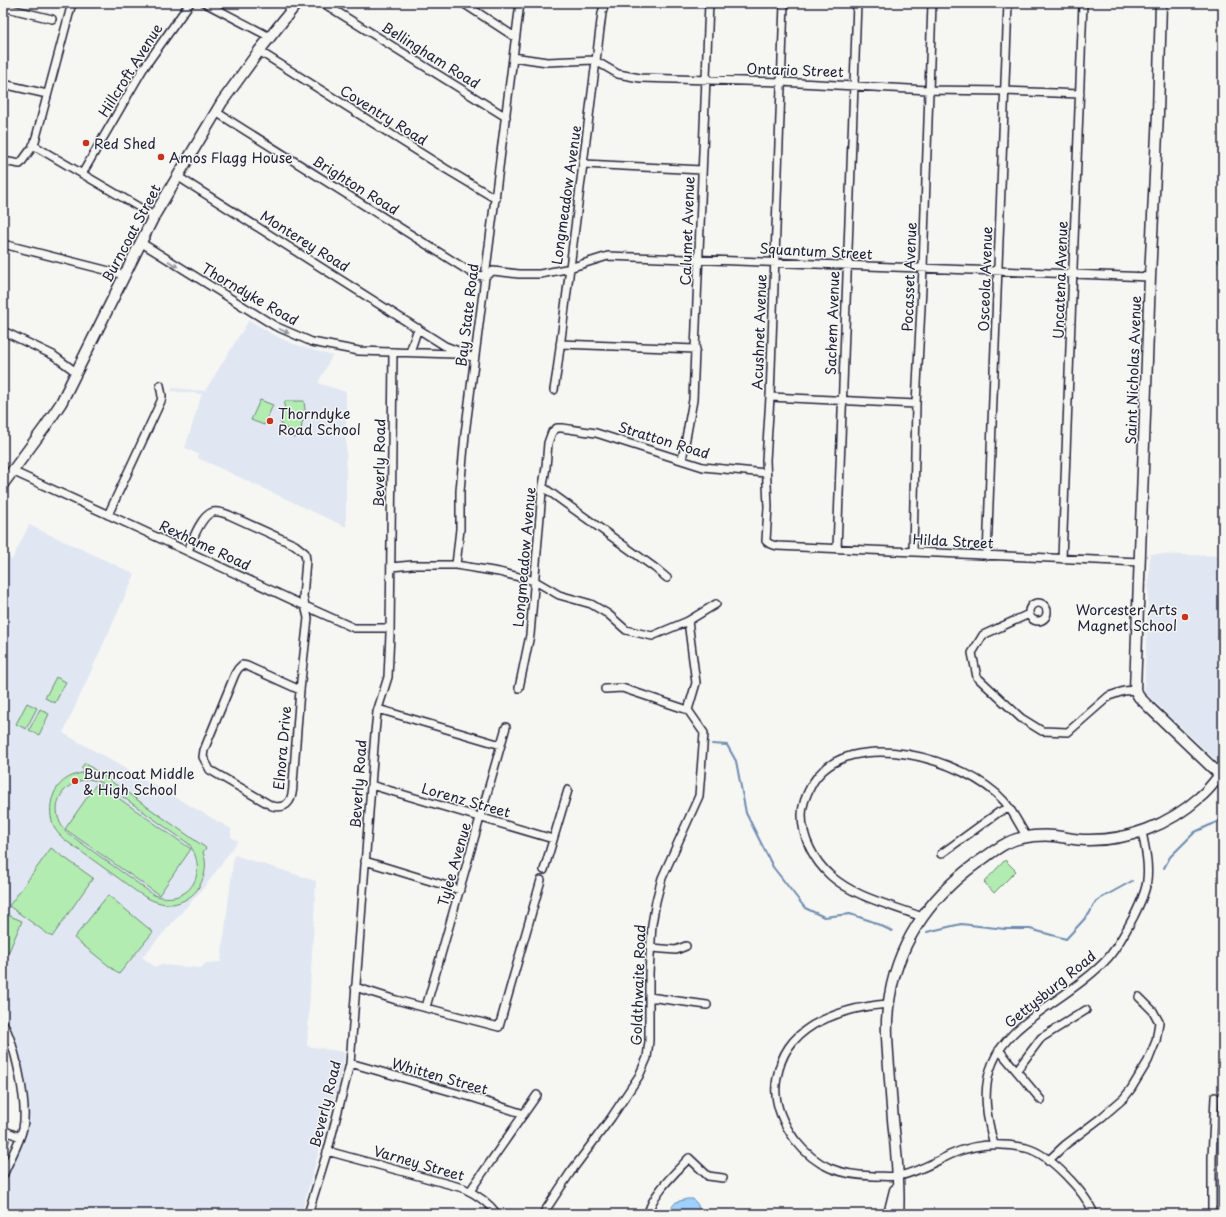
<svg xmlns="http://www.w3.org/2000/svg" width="1226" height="1217" viewBox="0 0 1226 1217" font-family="'Playpen Sans',sans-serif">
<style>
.built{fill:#e0e7f2}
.green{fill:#b2ecb1;stroke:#6a8776;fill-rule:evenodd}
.water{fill:#9fd1fc;stroke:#6d8baf}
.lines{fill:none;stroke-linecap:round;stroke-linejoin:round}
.stream{stroke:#6d8baf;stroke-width:2}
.street-casing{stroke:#22223b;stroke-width:10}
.secondary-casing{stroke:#22223b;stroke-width:13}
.street{stroke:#f6f6f2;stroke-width:7}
.secondary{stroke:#f6f6f2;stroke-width:10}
.oneway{fill:#9797a0}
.poi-dot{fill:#c8321e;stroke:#f6f6f2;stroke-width:1.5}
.labels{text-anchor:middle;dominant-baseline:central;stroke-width:3;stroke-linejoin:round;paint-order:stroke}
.street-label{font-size:14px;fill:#22223b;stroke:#f6f6f2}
.poi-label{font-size:14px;fill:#22223b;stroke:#f6f6f2;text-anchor:start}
</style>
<rect width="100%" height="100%" fill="#f6f6f2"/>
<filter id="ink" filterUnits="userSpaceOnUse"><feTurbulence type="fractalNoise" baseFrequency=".025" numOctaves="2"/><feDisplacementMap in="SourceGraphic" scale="8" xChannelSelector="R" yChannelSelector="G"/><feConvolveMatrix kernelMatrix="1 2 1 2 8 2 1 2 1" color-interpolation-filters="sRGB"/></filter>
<g filter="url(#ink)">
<!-- built -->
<path class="built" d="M 249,320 L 272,334 L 291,343 L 332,356 L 318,383 L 346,392 L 346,527 L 198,458 L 198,454 L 185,448 L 202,394 L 171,391 L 173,388 L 205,391 Z
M 29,525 L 135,574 L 63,733 L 231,829 L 231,837 L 238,841 L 206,885 L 142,957 L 155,967 L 161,965 L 201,968 L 206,963 L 221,962 L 234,855 L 316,881 L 307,1046 L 344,1052 L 343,1067 L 301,1214 L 3,1214 L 3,1188 L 17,1156 L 25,1130 L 29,1114 L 27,1096 L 13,1035 L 3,1014 L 3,553 L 12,560 Z
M 1150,554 L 1223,556 L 1223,767 L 1144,692 Z"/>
<!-- green -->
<path class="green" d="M 1218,238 L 1223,238 L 1223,262 L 1218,262 Z
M 260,400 L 273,405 L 264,425 L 251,420 Z
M 285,401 L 304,401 L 306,419 L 302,422 L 301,435 L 300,436 L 293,438 L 291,436 L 291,432 L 282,425 L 280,421 L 284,411 Z
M 56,677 L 66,682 L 55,703 L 45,698 Z
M 27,703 L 37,708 L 26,729 L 16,724 Z
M 40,709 L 49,714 L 39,735 L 29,730 Z
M 85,763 L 206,848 L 203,852 C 208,865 205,878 197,890 C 191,898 178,905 168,904 C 147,903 130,886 114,875 C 99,864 84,854 69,843 C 63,839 57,833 54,827 C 46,808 52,784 72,776 C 76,774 82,773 87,772 L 81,768 ZM 89,779 L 97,781 L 106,785 L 189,844 C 210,873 189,907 154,895 L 66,832 C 47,809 60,782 89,779 Z
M 97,783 L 191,849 L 159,895 L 65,829 Z
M 51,848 L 93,878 L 52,937 L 9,906 Z
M 1005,860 L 1016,871 L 994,893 L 984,882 Z
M 108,895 L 153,932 L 119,974 L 74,938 Z
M 3,913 L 22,921 L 7,956 L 3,954 Z
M 3,1137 L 10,1140 L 3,1156 Z"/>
<!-- water -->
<path class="water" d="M 687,1199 L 693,1199 L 698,1205 L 700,1214 L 666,1214 L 676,1202 Z"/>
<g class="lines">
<!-- stream -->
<path class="stream" d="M 712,744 L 727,745 L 736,761 L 746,813 L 773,867 L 805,908 L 824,917 L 850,914 L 871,921 L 892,931
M 1164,868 L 1170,857 L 1195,832 L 1223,819
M 927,932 L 961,924 L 1005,929 L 1030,929 L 1066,939 L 1089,914 L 1096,901 L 1132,881"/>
<!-- street casing -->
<g class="street-casing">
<path id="street" d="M 205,3 L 270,37
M 323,3 L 506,117
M 463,3 L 515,37
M 784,3 L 770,397 L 766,460 L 768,507 L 766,541 L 770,544 L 777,546 L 1140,562
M 3,7 L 52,19
M 259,51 L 446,169 L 496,199
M 513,57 L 547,62 L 594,60 L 618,74 L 640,78 L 781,82 L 928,90 L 1005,91 L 1080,94
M 3,84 L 47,94
M 216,112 L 475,275 L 485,276 L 493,271 L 519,274 L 540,274 L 566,269 L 608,256 L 1150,277
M 33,145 L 154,216
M 3,161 L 20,164 L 34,145 L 72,3
M 584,164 L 702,170
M 82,174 L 143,69 L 190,3
M 177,176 L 445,346 L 461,352
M 140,242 L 275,326 L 312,342 L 359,351 L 454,354 L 474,357
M 3,244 L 125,275
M 3,331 L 53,355 L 76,372
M 560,344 L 696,349
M 410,352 L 418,328
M 554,390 L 557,371 L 602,13 L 605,3
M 770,397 L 916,404
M 682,460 L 693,400 L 709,3
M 12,471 L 135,527 L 305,606 L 354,628 L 390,628
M 543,487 L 655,568 L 667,578
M 108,515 L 161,401 L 162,396 L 160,385
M 837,549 L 857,3
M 188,551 C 192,541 201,515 213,512 C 218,511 224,513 229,515 L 295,545 L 305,553 L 306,560 L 303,597 L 308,618 L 300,690 L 293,783 C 293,798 289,810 272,806 L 210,770 L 203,757 L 204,750 L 235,674 L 238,669 L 242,665 L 247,666 L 300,690
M 913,552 L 916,404 L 923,268 L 932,3
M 987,556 L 1008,3
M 1062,559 L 1083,3
M 456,565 L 499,572 L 535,581 L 559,595 L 591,604 L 608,614 L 626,630 L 652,636 L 688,621 L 716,604
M 391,567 L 412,565 L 456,565 L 460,529 L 460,491 L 465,434 L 520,3
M1029 612a9 9 0 1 1 18 0a9 9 0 1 1-18 0Z
M 1029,614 L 983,635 L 972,653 L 977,677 L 1021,718 L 1042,731 L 1068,732 L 1109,696 L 1124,691 L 1135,690
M 519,688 L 530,635 L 542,492 L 546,467 L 548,443 L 552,432 L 557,428 L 562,428 L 596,433 L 703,467 L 766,473
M 605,689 L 622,688 L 688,710
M 378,709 L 501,745
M 371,785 L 553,839
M 941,854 L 999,812 L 1010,808
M 365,861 L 460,890
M 544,870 L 568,790
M 922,917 C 892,905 856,898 831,876 C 814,861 802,838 802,815 C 802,804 807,793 812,784 C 848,724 966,759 1004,801 C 1013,811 1019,825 1027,837
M 651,948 L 676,950 L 686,946
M 355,987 L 396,1000 L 499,1027 L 541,880
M 649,997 L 707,1005
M 888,1004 C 862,1006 836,1012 813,1025 C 792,1038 781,1054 777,1078 C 772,1101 782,1122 795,1140 C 817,1168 840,1175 874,1176 C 882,1176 891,1177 899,1176 C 918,1172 934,1162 952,1154 C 975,1144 1002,1143 1026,1148 C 1050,1154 1085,1192 1094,1214
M 426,1007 L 506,727
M 3,1023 C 15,1044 28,1104 23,1128 C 19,1145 9,1160 3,1176
M 999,1050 L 1041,1100
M 350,1063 L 474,1098 L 524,1114
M 1017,1070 L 1041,1038 L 1086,1010
M 3,1130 L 20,1137
M 994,1145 C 987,1119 981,1089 993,1062 C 1002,1040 1023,1024 1042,1010 C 1063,995 1091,977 1108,958 C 1119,945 1126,931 1134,916 C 1139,906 1146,892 1147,880 C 1149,864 1145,847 1142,832
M 327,1151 L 463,1188 C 476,1194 488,1202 497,1214
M 1048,1161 L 1065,1145 L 1102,1117 L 1124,1098 L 1131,1089 L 1148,1061 L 1156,1041 L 1159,1022 L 1153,1011 L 1139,997
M 470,1191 L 537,1095
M 308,1214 L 329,1146 L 350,1064 L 375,733 L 377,712 L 388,677 L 390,634 L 393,352
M 543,1214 L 570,1173 L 611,1118 L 639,1076 L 647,1058 L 649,1041 L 649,973 L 652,924 L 656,901 L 662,878 L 699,796 L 704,733 L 688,710 L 696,683 L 688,621
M 648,1214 C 652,1194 675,1173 689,1158 L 708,1176 L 723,1178
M 1212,1214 L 1212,1158 L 1215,1097"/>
</g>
<!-- secondary casing -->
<g class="secondary-casing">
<path id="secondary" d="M 3,484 L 45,427 L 61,403 L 154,216 L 222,102 L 259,51 L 297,3
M 889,1214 L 895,1190
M 898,1214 C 900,1189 897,1163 895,1139 C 892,1115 891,1091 889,1067 C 887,1042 885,1019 890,995 C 900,937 936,890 984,858 C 995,850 1007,841 1021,838 C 1032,836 1043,835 1054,836 C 1065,837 1075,840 1086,840 C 1128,841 1169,825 1200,797 C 1208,791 1214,782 1220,775 L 1152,710 L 1139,697 L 1135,690 L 1150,277 L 1158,113 L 1161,3"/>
</g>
<!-- street -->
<use href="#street" class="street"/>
<!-- secondary -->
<use href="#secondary" class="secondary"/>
</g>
<!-- one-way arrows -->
<defs><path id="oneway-solid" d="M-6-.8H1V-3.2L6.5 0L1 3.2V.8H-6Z"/></defs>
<g class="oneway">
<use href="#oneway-solid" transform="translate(173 264) rotate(33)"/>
<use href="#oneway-solid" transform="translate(284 331) rotate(25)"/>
</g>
</g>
<!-- markers -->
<g class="poi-dot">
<circle cx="86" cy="143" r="4"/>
<circle cx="161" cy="157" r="4"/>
<circle cx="270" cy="421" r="4"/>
<circle cx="1185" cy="617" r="4"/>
<circle cx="75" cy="781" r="4"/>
</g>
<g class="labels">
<!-- street labels -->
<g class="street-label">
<text transform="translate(431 55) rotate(32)">Bellingham Road</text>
<text transform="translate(130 70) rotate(-58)">Hillcroft Avenue</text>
<text transform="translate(795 70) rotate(2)">Ontario Street</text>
<text transform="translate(384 115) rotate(32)">Coventry Road</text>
<text transform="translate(356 185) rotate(32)">Brighton Road</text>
<text transform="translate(566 195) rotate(-82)">Longmeadow Avenue</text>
<text transform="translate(687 231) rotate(-88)">Calumet Avenue</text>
<text transform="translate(131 233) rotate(-62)">Burncoat Street</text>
<text transform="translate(305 241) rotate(32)">Monterey Road</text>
<text transform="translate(816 251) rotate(3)">Squantum Street</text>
<text transform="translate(909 277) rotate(-88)">Pocasset Avenue</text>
<text transform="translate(985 279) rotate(-88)">Osceola Avenue</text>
<text transform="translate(1060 280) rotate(-88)">Uncatena Avenue</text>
<text transform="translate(250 294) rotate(30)">Thorndyke Road</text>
<text transform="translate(467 315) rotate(-83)">Bay State Road</text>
<text transform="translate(832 323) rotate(-88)">Sachem Avenue</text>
<text transform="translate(759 332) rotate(-88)">Acushnet Avenue</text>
<text transform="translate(1133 370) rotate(-88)">Saint Nicholas Avenue</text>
<text transform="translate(664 440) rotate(17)">Stratton Road</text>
<text transform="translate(379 463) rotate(-89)">Beverly Road</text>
<text transform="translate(953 541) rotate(3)">Hilda Street</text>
<text transform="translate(205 545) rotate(25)">Rexhame Road</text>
<text transform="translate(524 557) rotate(-85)">Longmeadow Avenue</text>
<text transform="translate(282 748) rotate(-85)">Elnora Drive</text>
<text transform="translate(358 784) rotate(-86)">Beverly Road</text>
<text transform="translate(466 800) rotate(16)">Lorenz Street</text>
<text transform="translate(454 864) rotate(-74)">Tylee Avenue</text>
<text transform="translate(638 985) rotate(-88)">Goldthwaite Road</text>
<text transform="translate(1050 989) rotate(-39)">Gettysburg Road</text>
<text transform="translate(440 1076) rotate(16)">Whitten Street</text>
<text transform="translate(325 1104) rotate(-76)">Beverly Road</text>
<text transform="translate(419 1163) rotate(16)">Varney Street</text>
</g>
<!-- poi labels -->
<g class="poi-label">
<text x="94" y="143">Red Shed</text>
<text x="169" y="157">Amos Flagg House</text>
<text x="278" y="413">Thorndyke<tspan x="278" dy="16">Road School</tspan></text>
<text x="1177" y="609" text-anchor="end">Worcester Arts<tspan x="1177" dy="16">Magnet School</tspan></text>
<text x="83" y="773">Burncoat Middle<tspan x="83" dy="16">&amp; High School</tspan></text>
</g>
</g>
<!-- margin -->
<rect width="1226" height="1217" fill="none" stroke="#f6f6f2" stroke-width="16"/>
<rect x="8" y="8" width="1210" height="1201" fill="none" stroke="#22223b" stroke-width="1.5" filter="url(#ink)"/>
</svg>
